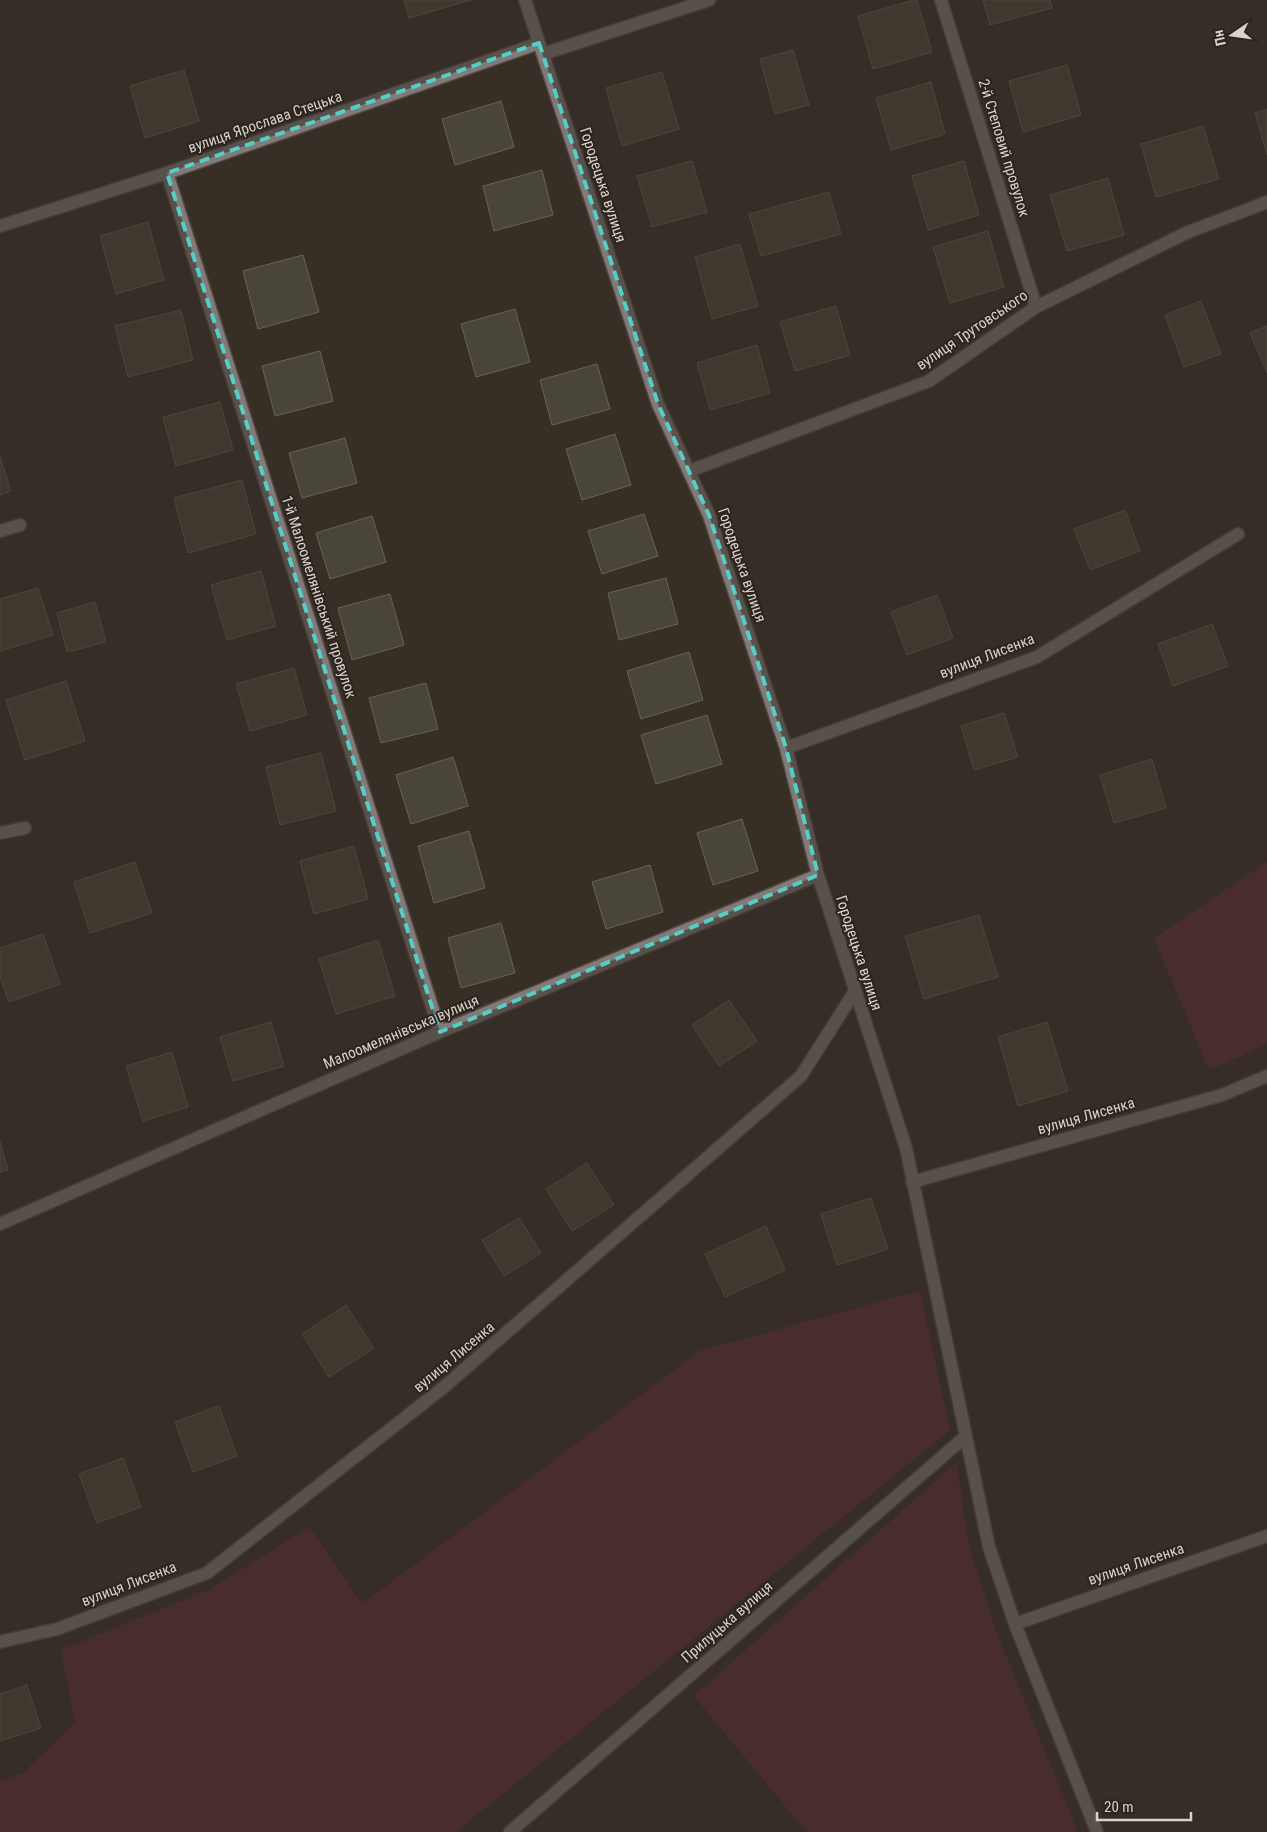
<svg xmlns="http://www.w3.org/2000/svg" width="1267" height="1832" viewBox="0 0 1267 1832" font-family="'Roboto Condensed',sans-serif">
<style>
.green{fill:#5e2e34}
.building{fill:#4a453a;stroke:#676357}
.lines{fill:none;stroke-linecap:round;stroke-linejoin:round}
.minor-casing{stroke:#544c44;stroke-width:15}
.minor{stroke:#817a79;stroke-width:12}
.marked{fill:none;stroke:#55cec4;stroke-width:4;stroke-dasharray:10 6;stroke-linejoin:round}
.labels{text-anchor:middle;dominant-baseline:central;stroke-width:4;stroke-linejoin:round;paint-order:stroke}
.street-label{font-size:15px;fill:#d8d2cd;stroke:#2d241d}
</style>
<rect width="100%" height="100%" fill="#372e26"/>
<!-- green -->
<path class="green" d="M 1267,862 L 1267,1044 L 1209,1070 L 1154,938 Z
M 920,1291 L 950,1430 L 456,1832 L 0,1832 L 0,1781 L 23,1773 L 75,1722 L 61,1650 L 209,1590 L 310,1527 L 362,1604 L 700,1351 Z
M 956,1463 L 970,1549 L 996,1631 L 1078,1832 L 807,1832 L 694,1696 Z"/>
<!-- building -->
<path class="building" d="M 404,0 L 471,0 L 409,18 Z
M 914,0 L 917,0 L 932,52 L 873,69 L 858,16 Z
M 983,0 L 1050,0 L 1052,8 L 990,25 Z
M 793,50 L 809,105 L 775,114 L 760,59 Z
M 1067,65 L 1081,115 L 1023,132 L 1009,81 Z
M 184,70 L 199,121 L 145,138 L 130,86 Z
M 662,72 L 679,129 L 622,146 L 606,88 Z
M 931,82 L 945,134 L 891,150 L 876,98 Z
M 501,101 L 514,147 L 455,165 L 442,119 Z
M 1267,109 L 1267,155 L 1255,113 Z
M 1203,126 L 1219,179 L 1156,197 L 1141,144 Z
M 692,161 L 707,212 L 652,227 L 637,176 Z
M 964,161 L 979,215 L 928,230 L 912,176 Z
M 542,170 L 553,215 L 494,231 L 483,186 Z
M 1108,178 L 1124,235 L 1067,251 L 1050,195 Z
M 829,192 L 841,234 L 761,256 L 749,214 Z
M 148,222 L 164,280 L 116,294 L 100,236 Z
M 988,231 L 1004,287 L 950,303 L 933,247 Z
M 740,244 L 758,306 L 712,319 L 695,257 Z
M 303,255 L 319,312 L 258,329 L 243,271 Z
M 1201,301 L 1221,354 L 1184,367 L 1165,315 Z
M 836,306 L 850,355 L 795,371 L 780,322 Z
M 515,309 L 530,362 L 476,377 L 461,324 Z
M 181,310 L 193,360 L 128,377 L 115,326 Z
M 1267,326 L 1267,373 L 1250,333 Z
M 757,345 L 770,393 L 710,410 L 697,363 Z
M 320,351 L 333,401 L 275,416 L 262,366 Z
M 597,364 L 610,409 L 552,425 L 540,380 Z
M 220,402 L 233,450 L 176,466 L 163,417 Z
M 615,434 L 631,485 L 582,500 L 566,449 Z
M 345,438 L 357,483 L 302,498 L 289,453 Z
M 0,457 L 11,491 L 0,495 Z
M 242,480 L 256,534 L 188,553 L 174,498 Z
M 1125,510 L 1140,551 L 1090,570 L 1074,529 Z
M 644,514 L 658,556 L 602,574 L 588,531 Z
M 372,516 L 386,562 L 330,579 L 316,533 Z
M 261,571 L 276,626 L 227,640 L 211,585 Z
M 666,578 L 678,624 L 619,640 L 608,593 Z
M 38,588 L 53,635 L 0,651 L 0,599 Z
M 390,594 L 404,645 L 352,660 L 338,608 Z
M 937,595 L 953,638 L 907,655 L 891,612 Z
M 95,602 L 106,642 L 67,652 L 57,613 Z
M 1212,624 L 1228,666 L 1173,686 L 1158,644 Z
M 689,652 L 703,700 L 641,719 L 627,671 Z
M 294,668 L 307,715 L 250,731 L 236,684 Z
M 66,681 L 85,741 L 25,760 L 6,700 Z
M 426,683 L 438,729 L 381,743 L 369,698 Z
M 1004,713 L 1018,757 L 974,770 L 961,726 Z
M 707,715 L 722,764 L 656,784 L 641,735 Z
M 321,753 L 336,811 L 280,825 L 266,767 Z
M 453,757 L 468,806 L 411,824 L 396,775 Z
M 1152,759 L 1166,808 L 1114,823 L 1100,775 Z
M 742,819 L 758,871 L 713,885 L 697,833 Z
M 469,831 L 485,888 L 434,903 L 418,846 Z
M 354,846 L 368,899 L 314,914 L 300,861 Z
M 135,862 L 152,913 L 90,933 L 74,882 Z
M 650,865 L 663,912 L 606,929 L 592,882 Z
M 979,915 L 998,977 L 924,999 L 905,936 Z
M 501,923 L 515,973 L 461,988 L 448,938 Z
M 43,934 L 60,984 L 9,1002 L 0,977 L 0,948 Z
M 378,940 L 395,996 L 336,1014 L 319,959 Z
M 729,1000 L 757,1041 L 719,1066 L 692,1025 Z
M 271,1022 L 284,1066 L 233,1081 L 220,1037 Z
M 1047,1022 L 1068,1091 L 1018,1106 L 998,1037 Z
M 172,1052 L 188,1107 L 143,1121 L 126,1066 Z
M 0,1142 L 8,1170 L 0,1172 Z
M 587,1163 L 614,1205 L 572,1231 L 546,1189 Z
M 871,1198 L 888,1249 L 837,1265 L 821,1214 Z
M 519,1218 L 541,1253 L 504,1276 L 482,1240 Z
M 766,1226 L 785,1270 L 725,1297 L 705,1254 Z
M 346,1305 L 374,1348 L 329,1377 L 302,1334 Z
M 219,1406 L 237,1456 L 193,1472 L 175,1422 Z
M 123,1458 L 141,1507 L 97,1523 L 79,1474 Z
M 27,1685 L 41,1728 L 0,1741 L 0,1694 Z"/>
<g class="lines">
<!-- minor casing -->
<g class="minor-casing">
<path id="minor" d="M 525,0 L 658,404 L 709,515 L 786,748 L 818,875 L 906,1148 L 989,1547 L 1015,1624 L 1097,1832
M 941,0 L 1036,307
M 543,54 L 709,0
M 167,173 L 440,1032
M 0,226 L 167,173 L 539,43
M 689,471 L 929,381 L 1036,307 L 1186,233 L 1267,202
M 0,531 L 20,525
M 786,748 L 1037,657 L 1238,534
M 0,833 L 25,828
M 912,1182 L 1222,1095 L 1267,1076
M 0,1224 L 440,1032 L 818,875
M 1015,1624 L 1267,1536
M 0,1642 L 57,1629 L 207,1573 L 444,1387 L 801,1076 L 855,991
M 510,1832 L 966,1436"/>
</g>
<!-- minor -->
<use href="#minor" class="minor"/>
</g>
<!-- marked area -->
<path d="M0 0H1267V1832H0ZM 539,43 L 658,404 L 709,515 L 786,748 L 818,875 L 440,1032 L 167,173 Z" fill="#372e26" fill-opacity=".55" fill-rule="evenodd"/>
<path class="marked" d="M 539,43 L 658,404 L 709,515 L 786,748 L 818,875 L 440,1032 L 167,173 Z"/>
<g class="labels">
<!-- street labels -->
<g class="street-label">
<text transform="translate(265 122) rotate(-19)">вулиця Ярослава Стецька</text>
<text transform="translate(1004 148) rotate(73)">2-й Степовий провулок</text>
<text transform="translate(603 185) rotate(72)">Городецька вулиця</text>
<text transform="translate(972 330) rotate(-34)">вулиця Трутовського</text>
<text transform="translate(742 565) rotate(71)">Городецька вулиця</text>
<text transform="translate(319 597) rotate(72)">1-й Малоомелянівський провулок</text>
<text transform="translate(987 656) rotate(-21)">вулиця Лисенка</text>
<text transform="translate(859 953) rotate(72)">Городецька вулиця</text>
<text transform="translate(401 1032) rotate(-23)">Малоомелянівська вулиця</text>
<text transform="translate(1086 1116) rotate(-16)">вулиця Лисенка</text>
<text transform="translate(454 1357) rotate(-40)">вулиця Лисенка</text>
<text transform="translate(1136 1564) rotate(-19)">вулиця Лисенка</text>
<text transform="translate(129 1584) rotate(-21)">вулиця Лисенка</text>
<text transform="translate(727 1622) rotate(-41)">Прилуцька вулиця</text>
</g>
</g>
<!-- north arrow -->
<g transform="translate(1232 35) rotate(257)" stroke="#2d241d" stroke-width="4" paint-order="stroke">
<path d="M0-4L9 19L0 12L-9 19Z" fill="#d8d2cd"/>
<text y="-8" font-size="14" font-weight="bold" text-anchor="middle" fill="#d8d2cd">Пн</text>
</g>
<!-- scale -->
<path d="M1097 1812v8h94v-8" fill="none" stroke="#d8d2cd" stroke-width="2.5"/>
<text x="1104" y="1812" font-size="15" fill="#d8d2cd" stroke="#2d241d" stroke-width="4" paint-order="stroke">20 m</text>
</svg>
